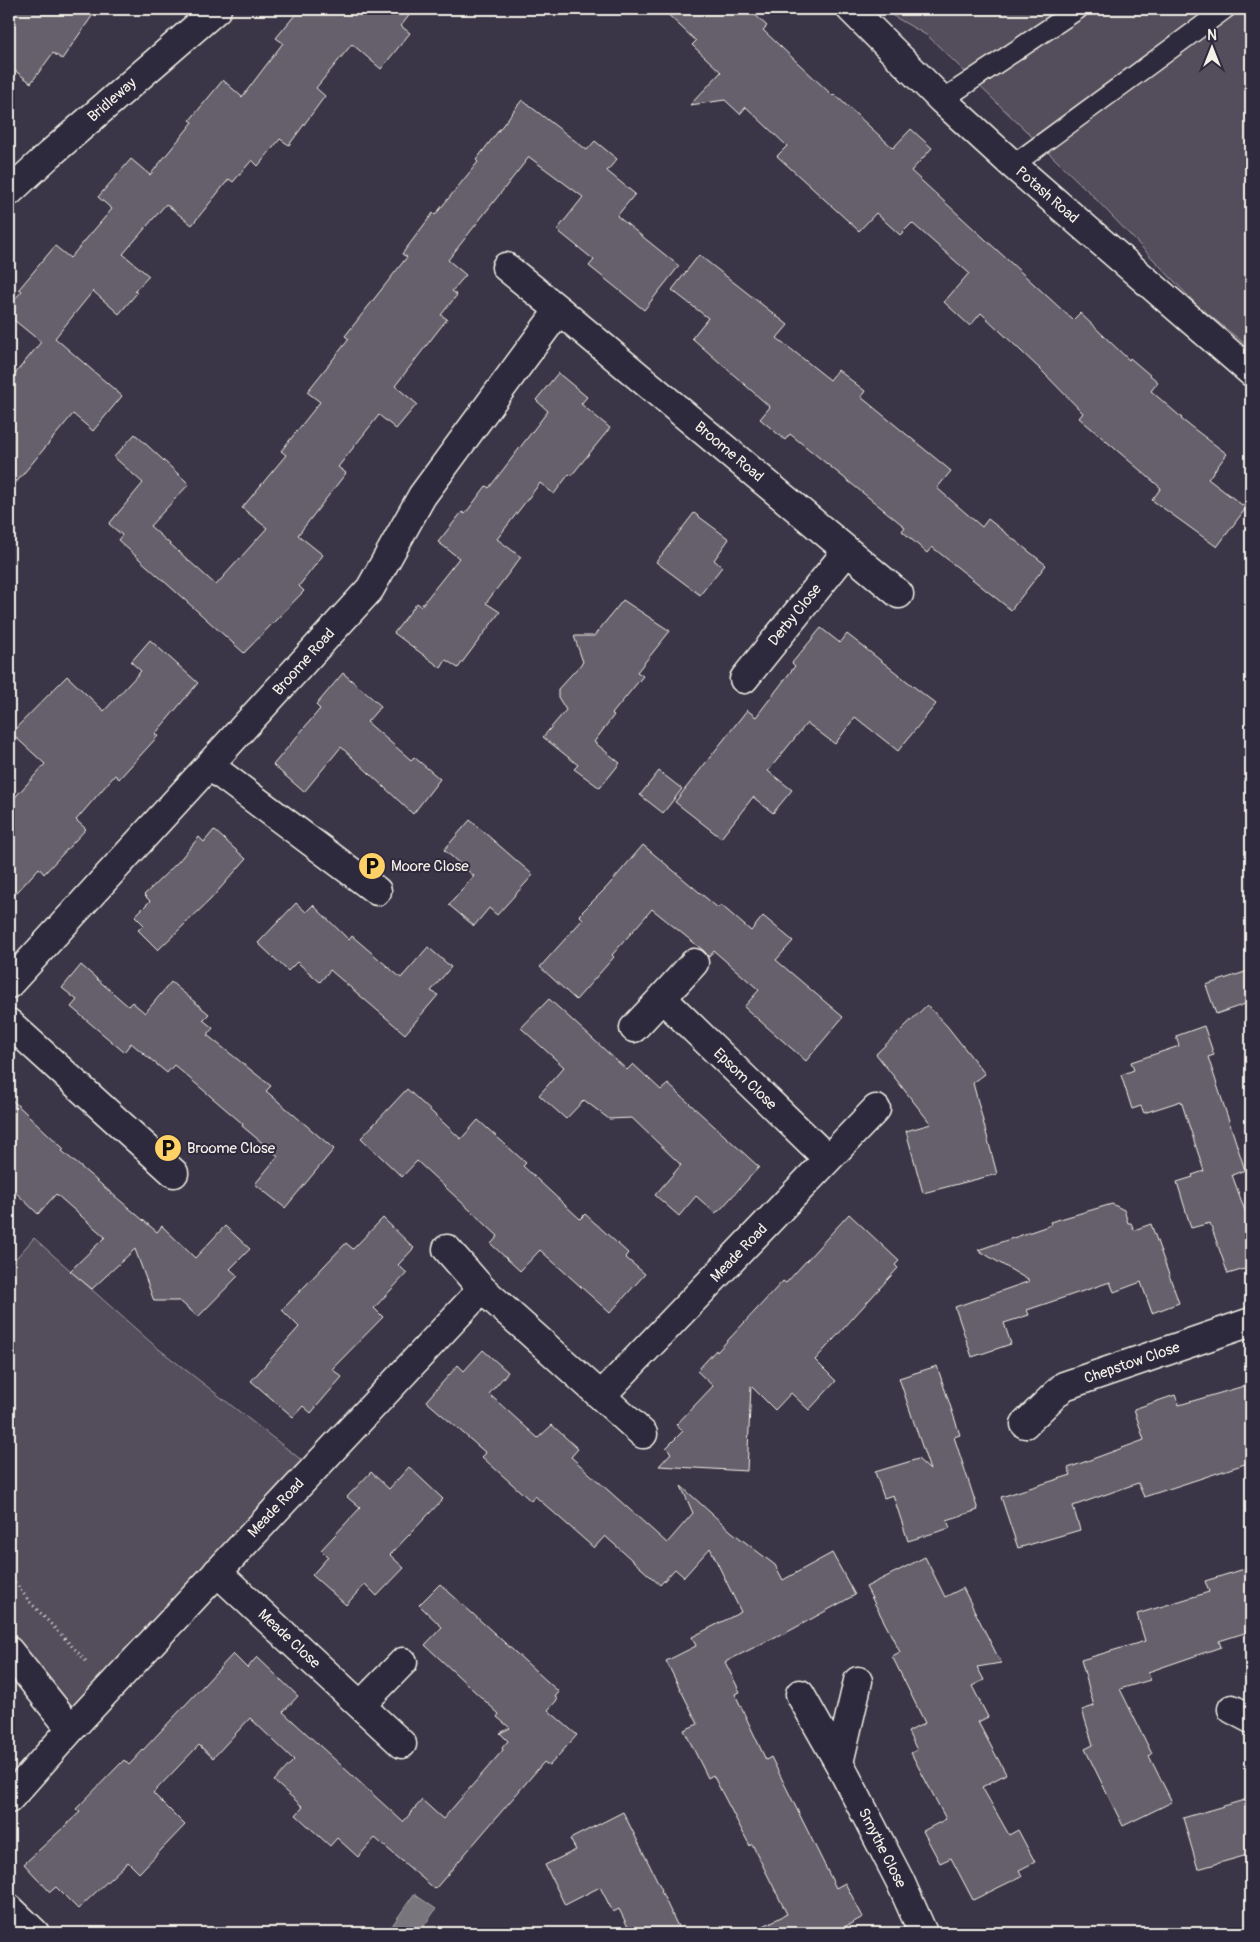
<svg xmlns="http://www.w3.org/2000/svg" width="1260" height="1942" viewBox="0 0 1260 1942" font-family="Pangolin,sans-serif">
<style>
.green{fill:#534e5c;stroke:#a4a0a2}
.water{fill:#78747b;stroke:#aaa6a7}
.building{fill:#65616c;stroke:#f4f1e8}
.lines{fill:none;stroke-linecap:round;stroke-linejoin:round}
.service-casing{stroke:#f4f1e8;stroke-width:22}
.minor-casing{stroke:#f4f1e8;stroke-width:31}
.path{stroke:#f4f1e8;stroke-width:3;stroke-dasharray:1 4;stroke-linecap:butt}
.service{stroke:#2f2a3d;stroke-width:19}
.minor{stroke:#2f2a3d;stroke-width:28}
.labels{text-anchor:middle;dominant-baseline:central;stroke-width:4;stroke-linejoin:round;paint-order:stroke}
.street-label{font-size:15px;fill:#f4f1e8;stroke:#2f2a3d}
.poi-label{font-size:15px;fill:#f4f1e8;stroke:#2f2a3d;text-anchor:start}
</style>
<rect width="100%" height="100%" fill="#3b3647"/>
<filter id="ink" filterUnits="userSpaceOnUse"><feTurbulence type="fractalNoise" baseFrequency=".02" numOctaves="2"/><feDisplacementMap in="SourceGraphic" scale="10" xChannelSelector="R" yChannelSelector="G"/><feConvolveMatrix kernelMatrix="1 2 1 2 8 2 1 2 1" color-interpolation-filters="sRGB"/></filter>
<g filter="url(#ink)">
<!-- green -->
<path class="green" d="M 881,9 L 1251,9 L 1251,349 L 1197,305 L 1090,193 L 928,36 Z
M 34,1238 L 155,1346 L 313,1469 L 71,1729 L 9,1651 L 9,1266 Z"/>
<!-- water -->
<path class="water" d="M 414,1894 L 436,1909 L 419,1933 L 387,1933 Z"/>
<!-- building -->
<path class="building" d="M 9,9 L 97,9 L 62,59 L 53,53 L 31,83 L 9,66 Z
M 300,9 L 414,9 L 401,26 L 410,33 L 381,69 L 352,44 L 316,88 L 325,96 L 289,145 L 280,139 L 258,166 L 252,160 L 233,182 L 229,179 L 192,225 L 166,204 L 123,254 L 149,276 L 135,291 L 137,293 L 119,314 L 93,291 L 55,338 L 122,396 L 93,431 L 73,414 L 9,491 L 9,381 L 41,342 L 9,316 L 9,306 L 22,291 L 19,289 L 55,246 L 70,258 L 112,209 L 98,197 L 131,159 L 150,175 L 193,122 L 190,120 L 223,80 L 242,97 L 283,43 L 276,38 Z
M 662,9 L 749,9 L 767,26 L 763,30 L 833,96 L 834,94 L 893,148 L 911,129 L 932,148 L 911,171 L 1073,320 L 1080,313 L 1129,360 L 1130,358 L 1158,382 L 1151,391 L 1182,418 L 1181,419 L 1227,454 L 1208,479 L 1246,508 L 1217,547 L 1152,500 L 1161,488 L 1079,418 L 1083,413 L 1041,370 L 981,313 L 970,326 L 944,302 L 969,273 L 912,223 L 900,235 L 876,213 L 859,231 L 777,156 L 787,146 L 746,107 L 740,114 L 725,100 L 690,105 L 721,72 L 692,45 L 696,41 Z
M 522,100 L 587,150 L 595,141 L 617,159 L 607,171 L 635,194 L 617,216 L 679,266 L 644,310 L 589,266 L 594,260 L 557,230 L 583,197 L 529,157 L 448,260 L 466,275 L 452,291 L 457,295 L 441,315 L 447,319 L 395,386 L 417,404 L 396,429 L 379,415 L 338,467 L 346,473 L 298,535 L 323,555 L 299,586 L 304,591 L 244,653 L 118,540 L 122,535 L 109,524 L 143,483 L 114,457 L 135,434 L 189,484 L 150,526 L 216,585 L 267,528 L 242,508 L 286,455 L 281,451 L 320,402 L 307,392 L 349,339 L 345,336 L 407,257 L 402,254 L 433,213 L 435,215 L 478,162 L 476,160 Z
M 699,255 L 788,325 L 777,338 L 830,380 L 838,370 L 865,391 L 861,397 L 951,471 L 937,488 L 982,527 L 988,519 L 1046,565 L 1011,610 L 932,547 L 927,553 L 902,531 L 905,527 L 790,434 L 785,440 L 760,419 L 770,407 L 692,338 L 708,318 L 672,290 Z
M 558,373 L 587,397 L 581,404 L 610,428 L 571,476 L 569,474 L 554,494 L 540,483 L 497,539 L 521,557 L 486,603 L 500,612 L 458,668 L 446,660 L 441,668 L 394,633 L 417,603 L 421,606 L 459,558 L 438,542 L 462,512 L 465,514 L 486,486 L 489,488 L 548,411 L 536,400 Z
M 694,513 L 729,539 L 714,560 L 722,567 L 700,595 L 656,562 Z
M 623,600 L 670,631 L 637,672 L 643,676 L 612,714 L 614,715 L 594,742 L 620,763 L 600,788 L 574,769 L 578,765 L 543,737 L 566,710 L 558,697 L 558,689 L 583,662 L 574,636 L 594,636 Z
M 821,628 L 840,643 L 847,634 L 936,704 L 898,751 L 855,717 L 835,744 L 807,723 L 768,771 L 792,790 L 773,813 L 753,797 L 721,838 L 675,802 L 747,710 L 756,717 L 795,666 L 792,663 Z
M 150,640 L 198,683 L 155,734 L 158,736 L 119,779 L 115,775 L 76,820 L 86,829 L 44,874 L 39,868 L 9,901 L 9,804 L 45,764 L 11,733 L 67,676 L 104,711 L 141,671 L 131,662 Z
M 343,673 L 381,706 L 367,722 L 411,760 L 414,757 L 440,779 L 413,814 L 341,747 L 304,792 L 273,765 L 320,709 L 316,705 Z
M 659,771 L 682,789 L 663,813 L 640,795 Z
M 470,820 L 533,875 L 497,915 L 489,908 L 474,926 L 449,905 L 474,876 L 444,850 Z
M 214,830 L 246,859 L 210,900 L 158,950 L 138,930 L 144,925 L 135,916 L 150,901 L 144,895 L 178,862 L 199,837 L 204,842 Z
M 643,845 L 718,908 L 721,905 L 751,931 L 763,916 L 793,941 L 776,960 L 843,1017 L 806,1061 L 744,1007 L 759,990 L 714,951 L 709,957 L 704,951 L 652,909 L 612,955 L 614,957 L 576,1000 L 540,967 L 583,919 L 579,915 L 607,887 Z
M 296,903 L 306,912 L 313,905 L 349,940 L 352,936 L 401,978 L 428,947 L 451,967 L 431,991 L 438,995 L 405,1034 L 330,970 L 320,982 L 297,962 L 288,971 L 258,943 Z
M 81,965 L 128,1006 L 132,1002 L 145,1013 L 171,982 L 209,1014 L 203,1020 L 213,1028 L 207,1035 L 271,1086 L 266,1091 L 334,1149 L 285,1208 L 255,1184 L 278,1156 L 242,1126 L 243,1124 L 174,1065 L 167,1073 L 131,1043 L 124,1052 L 71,1007 L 77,1000 L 62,988 Z
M 1251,970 L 1251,1002 L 1216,1014 L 1206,985 Z
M 549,999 L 627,1070 L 633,1064 L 661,1090 L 668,1084 L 759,1167 L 720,1210 L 715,1213 L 696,1196 L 679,1216 L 655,1195 L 681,1165 L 632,1118 L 609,1119 L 584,1100 L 566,1119 L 539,1095 L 564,1067 L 521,1028 Z
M 927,1005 L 947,1026 L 985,1074 L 973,1083 L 997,1174 L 923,1193 L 906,1131 L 931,1124 L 876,1054 Z
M 1204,1026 L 1214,1055 L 1208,1057 L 1245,1170 L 1232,1175 L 1251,1227 L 1251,1267 L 1228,1274 L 1210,1223 L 1191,1228 L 1177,1182 L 1193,1177 L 1192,1175 L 1204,1171 L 1181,1101 L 1144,1113 L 1141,1106 L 1132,1109 L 1121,1075 L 1134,1070 L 1131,1062 L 1179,1046 L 1176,1036 Z
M 407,1089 L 461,1139 L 478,1120 L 526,1163 L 523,1166 L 580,1219 L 585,1214 L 628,1253 L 625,1257 L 645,1274 L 610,1313 L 540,1250 L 520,1271 L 491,1244 L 498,1236 L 417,1161 L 402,1177 L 361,1138 Z
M 9,1097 L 64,1149 L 62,1151 L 157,1232 L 162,1226 L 195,1258 L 225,1226 L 250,1249 L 230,1269 L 238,1276 L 198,1317 L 180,1301 L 154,1301 L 135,1249 L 92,1289 L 70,1271 L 105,1237 L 56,1194 L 38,1214 L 9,1186 Z
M 1112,1204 L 1124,1210 L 1128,1223 L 1131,1223 L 1134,1230 L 1151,1224 L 1179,1303 L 1152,1313 L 1141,1282 L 1114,1292 L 1110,1282 L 1027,1310 L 1029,1315 L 1004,1323 L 1011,1344 L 972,1357 L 955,1307 L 1030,1281 L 978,1250 L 1051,1225 L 1050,1222 Z
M 849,1214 L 899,1261 L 895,1265 L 898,1268 L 815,1360 L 836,1381 L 809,1410 L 791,1393 L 775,1410 L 751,1386 L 747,1471 L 659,1466 L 671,1453 L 666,1448 L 683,1431 L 676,1425 L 713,1386 L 697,1371 L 716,1350 L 717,1352 L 783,1281 L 786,1283 Z
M 383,1218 L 414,1248 L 398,1265 L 407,1273 L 374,1308 L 383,1317 L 332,1369 L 342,1377 L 311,1413 L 303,1406 L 293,1417 L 251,1381 L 299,1327 L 282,1310 L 346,1243 L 353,1249 Z
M 483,1350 L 508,1372 L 489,1394 L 538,1438 L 552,1425 L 578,1449 L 571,1457 L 667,1543 L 693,1513 L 681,1486 L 732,1532 L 775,1565 L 783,1580 L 832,1553 L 855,1595 L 782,1635 L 781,1634 L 725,1662 L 740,1692 L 735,1694 L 766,1760 L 771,1757 L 836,1888 L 845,1883 L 863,1917 L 833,1933 L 750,1933 L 787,1914 L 752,1844 L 750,1846 L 713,1775 L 708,1778 L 684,1730 L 698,1724 L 666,1661 L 696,1646 L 692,1637 L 741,1612 L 710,1548 L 684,1577 L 675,1569 L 660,1585 L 605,1536 L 594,1548 L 535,1496 L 531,1501 L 482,1457 L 486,1453 L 426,1401 L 458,1365 L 464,1371 Z
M 937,1366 L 960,1435 L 954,1437 L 978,1510 L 947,1520 L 950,1528 L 908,1541 L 893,1495 L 884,1498 L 875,1472 L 918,1459 L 930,1470 L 899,1378 Z
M 1251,1384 L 1251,1462 L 1144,1497 L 1138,1483 L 1073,1506 L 1080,1530 L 1018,1548 L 1001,1497 L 1071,1475 L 1068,1468 L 1144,1440 L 1134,1409 L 1175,1395 L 1179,1405 Z
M 409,1467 L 443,1499 L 390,1555 L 404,1568 L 377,1596 L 365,1584 L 346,1605 L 312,1575 L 328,1557 L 321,1550 L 360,1508 L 347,1497 L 371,1472 L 389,1489 Z
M 925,1557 L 945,1597 L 963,1588 L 1001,1663 L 977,1667 L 984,1680 L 972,1686 L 988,1717 L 978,1722 L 1006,1774 L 982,1787 L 1009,1835 L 1018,1830 L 1035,1862 L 1019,1870 L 1022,1876 L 973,1900 L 951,1858 L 940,1863 L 923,1831 L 946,1819 L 911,1753 L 917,1750 L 908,1732 L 925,1723 L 892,1656 L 900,1652 L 866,1587 Z
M 1251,1567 L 1251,1631 L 1219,1641 L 1221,1647 L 1148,1672 L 1150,1680 L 1120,1689 L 1152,1754 L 1149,1756 L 1172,1802 L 1123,1826 L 1085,1749 L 1093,1745 L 1082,1710 L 1094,1706 L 1081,1660 L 1145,1641 L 1137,1614 L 1209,1592 L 1205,1581 Z
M 440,1584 L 559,1692 L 555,1697 L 558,1699 L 548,1710 L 577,1735 L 549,1766 L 544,1762 L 435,1889 L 375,1838 L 358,1857 L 337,1838 L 330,1846 L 296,1815 L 303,1807 L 274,1781 L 294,1760 L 250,1718 L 213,1758 L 199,1745 L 153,1793 L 185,1825 L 139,1873 L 128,1862 L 78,1909 L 56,1887 L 50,1892 L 24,1864 L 80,1812 L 76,1809 L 124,1760 L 129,1765 L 233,1654 L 247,1668 L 257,1657 L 298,1696 L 283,1712 L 403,1822 L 422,1800 L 443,1819 L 503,1750 L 502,1748 L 508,1741 L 500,1733 L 510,1728 L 497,1717 L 499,1714 L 425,1645 L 442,1627 L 419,1605 Z
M 1251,1798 L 1251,1854 L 1198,1869 L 1183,1818 Z
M 623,1812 L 662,1890 L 661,1891 L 681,1933 L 631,1933 L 619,1909 L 613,1912 L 600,1887 L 565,1905 L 545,1865 L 576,1850 L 570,1839 Z"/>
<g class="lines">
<!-- service casing -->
<g class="service-casing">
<path id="service" d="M 942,100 L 1078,9
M 1013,165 L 1225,9"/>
</g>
<!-- minor casing -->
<g class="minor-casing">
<path id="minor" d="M 851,9 L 942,100 L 1013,165 L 1251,372
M 9,192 L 50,154 L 217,9
M 506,267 L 559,310
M 744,679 L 847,551
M 210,766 L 377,891
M 694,963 L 662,998 L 828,1159
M 9,984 L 370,589 L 422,496 L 559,310 L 899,594
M 9,1023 L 174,1173
M 634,1028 L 662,998
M 447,1249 L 482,1289
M 601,1396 L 643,1434
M 1025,1424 L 1064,1386 L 1251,1322
M 217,1572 L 402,1744
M 9,1651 L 71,1729 L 9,1799
M 858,1681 L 839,1763 L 900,1881 L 923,1933
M 800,1694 L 839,1763
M 361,1705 L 403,1662
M 1232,1709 L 1251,1719
M 71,1729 L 482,1289 L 601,1396 L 876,1109
M 9,1908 L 35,1933"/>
</g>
<!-- path -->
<path class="path" d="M 9,1574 L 29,1601 L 88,1663"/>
<!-- service -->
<use href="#service" class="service"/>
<!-- minor -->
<use href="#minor" class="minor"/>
</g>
</g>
<!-- icons -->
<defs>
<g id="parking-disc" transform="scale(1.4375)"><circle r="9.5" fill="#ffd166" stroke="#2f2a3d"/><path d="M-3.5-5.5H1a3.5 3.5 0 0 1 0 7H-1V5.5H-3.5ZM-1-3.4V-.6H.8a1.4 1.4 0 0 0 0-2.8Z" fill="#111"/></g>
</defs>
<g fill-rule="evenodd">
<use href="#parking-disc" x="372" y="866"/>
<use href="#parking-disc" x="168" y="1148"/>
</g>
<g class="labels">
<!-- street labels -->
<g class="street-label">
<text transform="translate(112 100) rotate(-41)">Bridleway</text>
<text transform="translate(1047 195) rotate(41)">Potash Road</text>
<text transform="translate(729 452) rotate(40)">Broome Road</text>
<text transform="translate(795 615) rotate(-51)">Derby Close</text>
<text transform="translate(304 662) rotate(-48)">Broome Road</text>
<text transform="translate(745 1079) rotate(44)">Epsom Close</text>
<text transform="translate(739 1253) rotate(-46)">Meade Road</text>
<text transform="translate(1132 1363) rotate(-19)">Chepstow Close</text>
<text transform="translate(276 1508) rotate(-47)">Meade Road</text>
<text transform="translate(289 1639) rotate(43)">Meade Close</text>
<text transform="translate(882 1848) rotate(63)">Smythe Close</text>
</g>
<!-- poi labels -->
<g class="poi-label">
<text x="391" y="866">Moore Close</text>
<text x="187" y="1148">Broome Close</text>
</g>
</g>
<!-- margin -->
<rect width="1260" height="1942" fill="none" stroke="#2f2a3d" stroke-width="30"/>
<rect x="15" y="15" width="1230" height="1912" fill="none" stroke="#f4f1e8" stroke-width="2" filter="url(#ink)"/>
<!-- north arrow -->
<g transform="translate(1212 48)" stroke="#2f2a3d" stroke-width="4" paint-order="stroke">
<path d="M0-4L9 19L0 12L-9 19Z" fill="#f4f1e8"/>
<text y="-8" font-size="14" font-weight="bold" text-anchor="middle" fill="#f4f1e8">N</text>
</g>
</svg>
